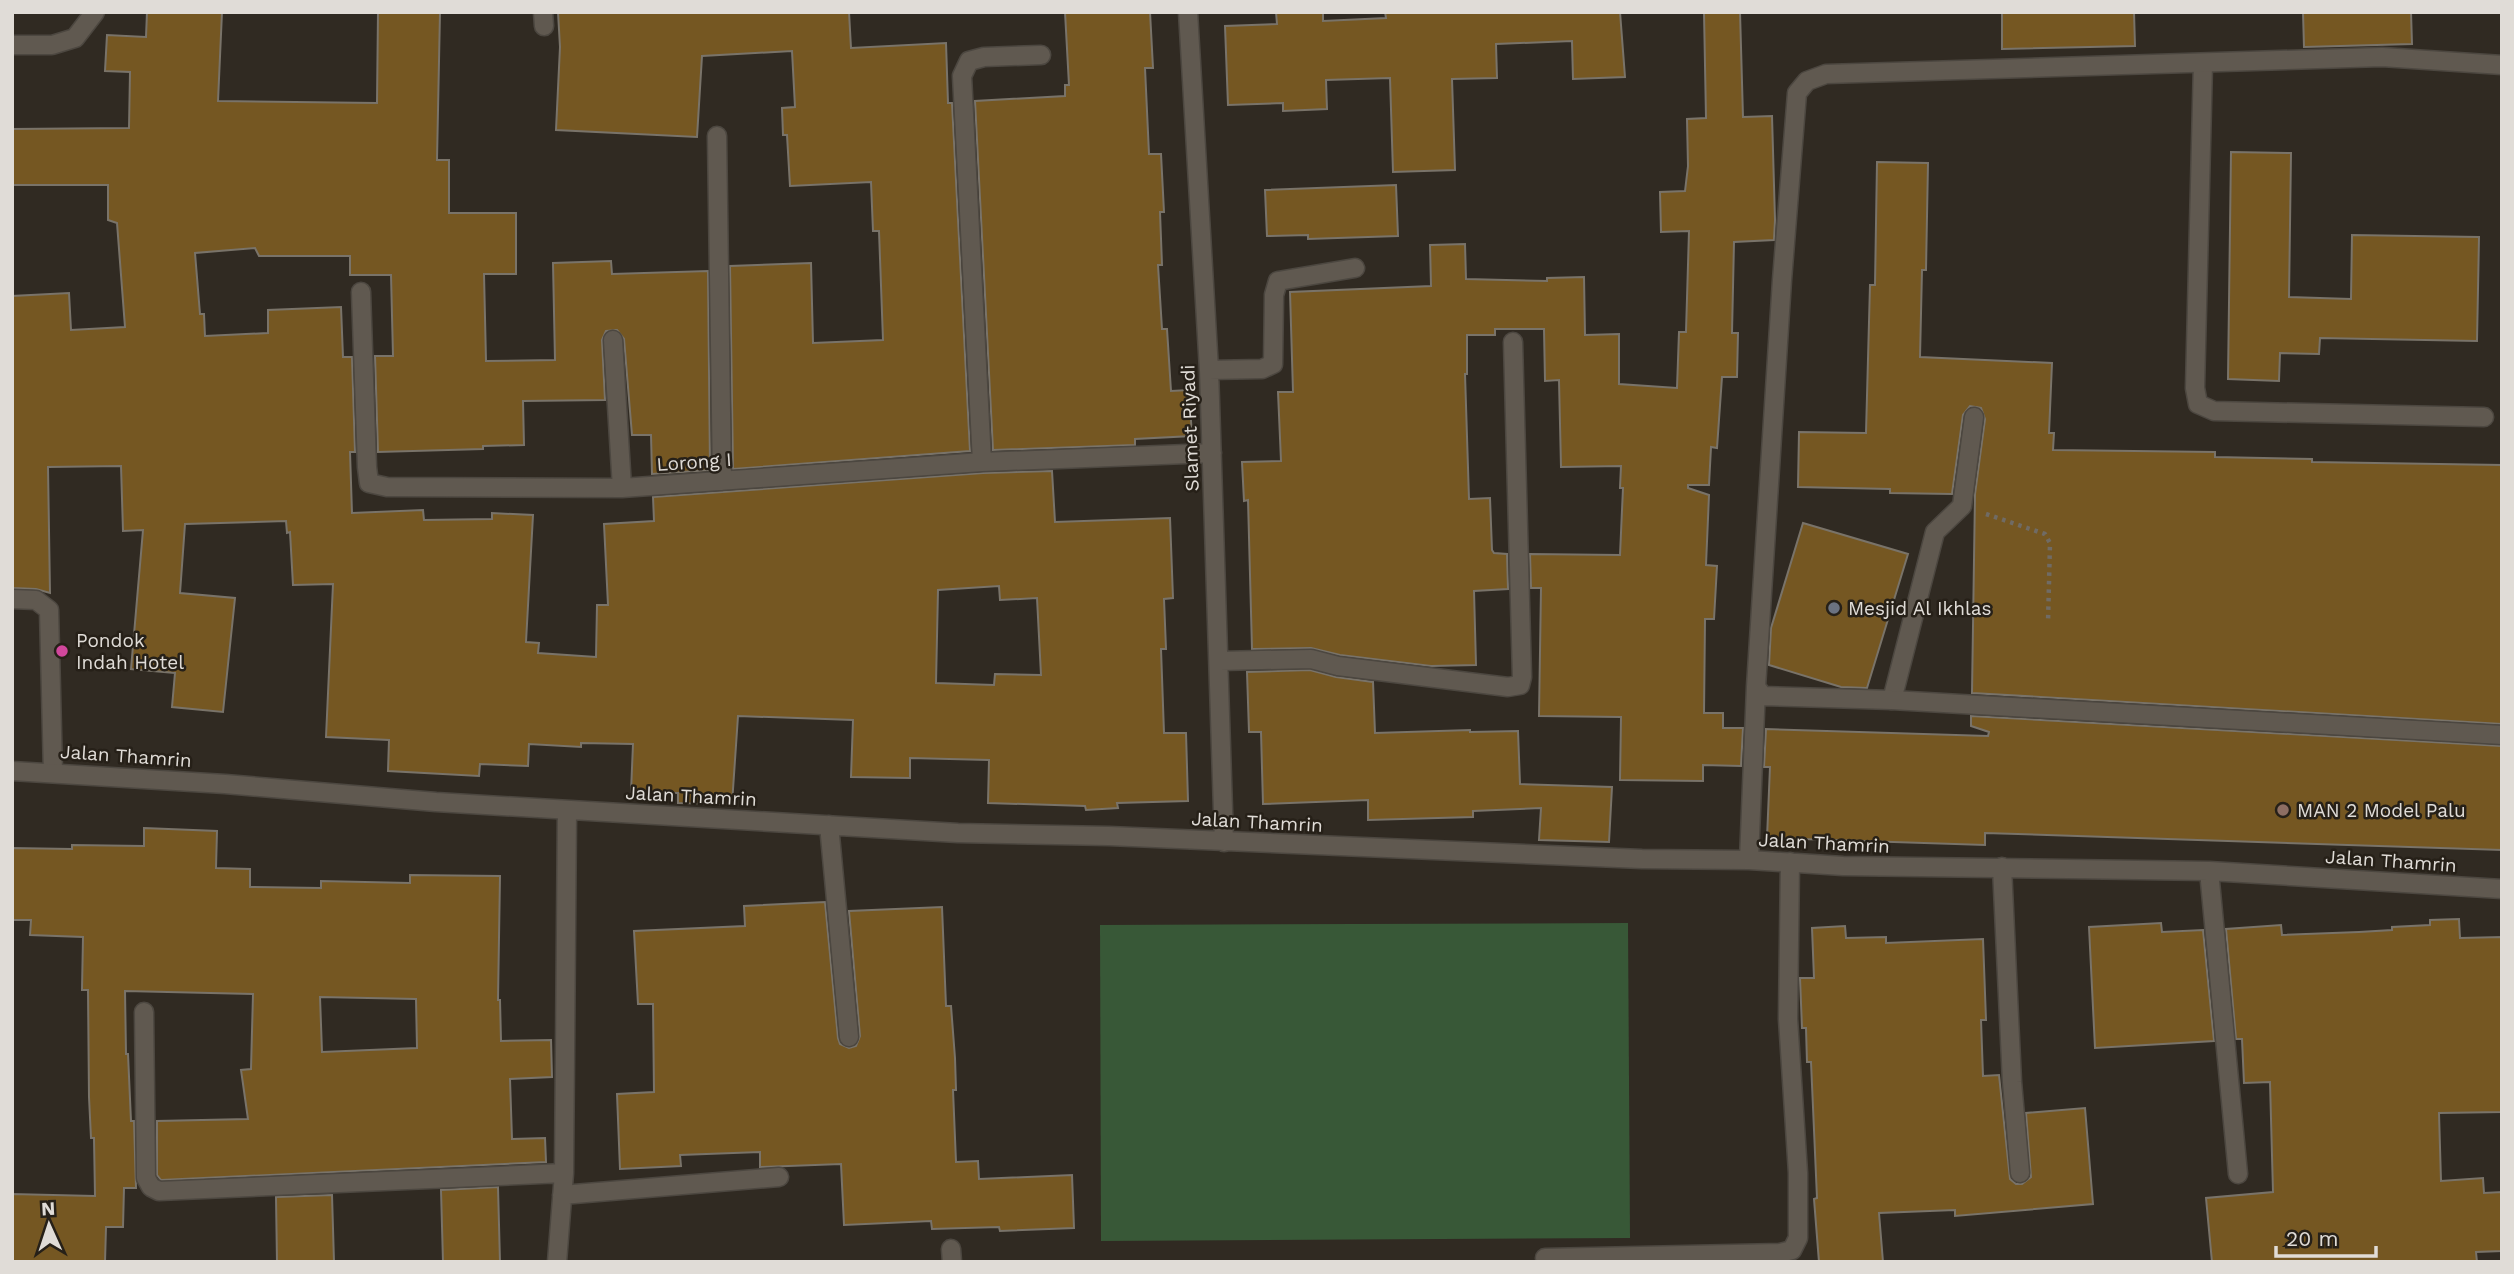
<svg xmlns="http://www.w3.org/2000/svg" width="2514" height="1274" viewBox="0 0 2514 1274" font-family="'Work Sans',sans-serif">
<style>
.green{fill:#385837}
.building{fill:#755722;stroke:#797369;stroke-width:2;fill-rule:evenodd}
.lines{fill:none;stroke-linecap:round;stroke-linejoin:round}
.service-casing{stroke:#4c4740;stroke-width:21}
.minor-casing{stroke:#4c4740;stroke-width:21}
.path{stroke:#706b64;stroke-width:4.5;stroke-dasharray:3.5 5;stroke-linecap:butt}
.service{stroke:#605950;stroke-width:18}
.minor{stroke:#605950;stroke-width:18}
.worship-dot{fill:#6b7280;stroke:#262018;stroke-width:2.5}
.hotel-dot{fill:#d1479c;stroke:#262018;stroke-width:2.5}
.education-dot{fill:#8d6e63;stroke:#262018;stroke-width:2.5}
.labels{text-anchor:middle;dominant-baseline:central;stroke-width:5;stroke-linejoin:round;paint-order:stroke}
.street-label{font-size:19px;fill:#e0dcd7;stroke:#262018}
.poi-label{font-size:19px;fill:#e0dcd7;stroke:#262018;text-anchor:start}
</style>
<rect width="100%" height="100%" fill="#302a22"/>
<!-- green -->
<path class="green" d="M 1628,923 L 1630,1238 L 1101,1241 L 1100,925 Z"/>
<!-- building -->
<path class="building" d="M 147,12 L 222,12 L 218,101 L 377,103 L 378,12 L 440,12 L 437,160 L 449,160 L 449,213 L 516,213 L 516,274 L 484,274 L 486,361 L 555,360 L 553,263 L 611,261 L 612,274 L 708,271 L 710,470 L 652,474 L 651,435 L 632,435 L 624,339 L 617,330 L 606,331 L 602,340 L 605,400 L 523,401 L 524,445 L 483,446 L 483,449 L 378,452 L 375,356 L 393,356 L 391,275 L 350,275 L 350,256 L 259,256 L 255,248 L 195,253 L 200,314 L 204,314 L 205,336 L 268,333 L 268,310 L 341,307 L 343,357 L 352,357 L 355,452 L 350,452 L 352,513 L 423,510 L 424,520 L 492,519 L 492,513 L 533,515 L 526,642 L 539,643 L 538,653 L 596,657 L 597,605 L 608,605 L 604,524 L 654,521 L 653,497 L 983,473 L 1052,471 L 1055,522 L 1170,518 L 1173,598 L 1164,599 L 1166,649 L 1161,649 L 1164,733 L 1186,733 L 1188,801 L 1117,803 L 1118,808 L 1086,810 L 1085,806 L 988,803 L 989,760 L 910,758 L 910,778 L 851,777 L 853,720 L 738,716 L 732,804 L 678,803 L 678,793 L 631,792 L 633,744 L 581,743 L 581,747 L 529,744 L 528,766 L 480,764 L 479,776 L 388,771 L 389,740 L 326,737 L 333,584 L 293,585 L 290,532 L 287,533 L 286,521 L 185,524 L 180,593 L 235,598 L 223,712 L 172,707 L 175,673 L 131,669 L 143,530 L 123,531 L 121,466 L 48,467 L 50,593 L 36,589 L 12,588 L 12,296 L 69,293 L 71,330 L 125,327 L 117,223 L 108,220 L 108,185 L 12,185 L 12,129 L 129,128 L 130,72 L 105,71 L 107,35 L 146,37 ZM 999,586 L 1000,600 L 1037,598 L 1041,675 L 995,674 L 994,685 L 936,683 L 938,590 Z
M 558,12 L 849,12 L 851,48 L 946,43 L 948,103 L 952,103 L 970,451 L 733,469 L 730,266 L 811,263 L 813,343 L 883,340 L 879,231 L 873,231 L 871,182 L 790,186 L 787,135 L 783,135 L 782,108 L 795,107 L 792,51 L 702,56 L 697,137 L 556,130 L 560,47 Z
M 1065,12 L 1150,12 L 1153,68 L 1145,68 L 1149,154 L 1161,154 L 1164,212 L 1160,212 L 1162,265 L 1158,265 L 1162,329 L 1167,329 L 1171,391 L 1189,390 L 1192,436 L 1135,439 L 1135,445 L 993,450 L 975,101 L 1065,96 L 1065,85 L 1069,85 Z
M 1276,12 L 1323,12 L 1323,21 L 1386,18 L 1385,12 L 1620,12 L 1625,77 L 1573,79 L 1572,41 L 1496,44 L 1497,78 L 1452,79 L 1455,170 L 1393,172 L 1390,78 L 1326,80 L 1327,109 L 1283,111 L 1283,103 L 1228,105 L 1225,26 L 1277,24 Z
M 1704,12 L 1740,12 L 1743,117 L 1772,116 L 1775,220 L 1774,240 L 1734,242 L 1732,333 L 1738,333 L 1737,377 L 1722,377 L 1717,448 L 1711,447 L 1709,485 L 1688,485 L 1688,488 L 1709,495 L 1706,565 L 1717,566 L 1714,619 L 1705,619 L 1704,713 L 1723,713 L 1723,728 L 1743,728 L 1741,766 L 1703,765 L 1703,781 L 1620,780 L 1621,717 L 1539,716 L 1541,588 L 1531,588 L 1530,554 L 1620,555 L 1623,488 L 1620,488 L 1621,466 L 1561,467 L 1559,380 L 1545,381 L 1544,329 L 1495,329 L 1495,335 L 1467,335 L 1467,374 L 1465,374 L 1469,499 L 1490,498 L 1492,550 L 1494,553 L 1507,554 L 1508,589 L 1474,591 L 1476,665 L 1431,666 L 1340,655 L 1311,648 L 1252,649 L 1248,500 L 1244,501 L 1242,462 L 1281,461 L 1278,392 L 1293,392 L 1290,292 L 1431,286 L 1430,245 L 1465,244 L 1466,279 L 1547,281 L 1547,278 L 1584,277 L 1585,335 L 1619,334 L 1619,384 L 1677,388 L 1679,332 L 1686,332 L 1689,231 L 1661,232 L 1660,192 L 1685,191 L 1688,166 L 1687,119 L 1706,118 Z
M 2002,12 L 2134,12 L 2135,46 L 2002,49 Z
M 2303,12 L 2411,12 L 2412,44 L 2304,47 Z
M 2231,152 L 2291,153 L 2289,297 L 2351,299 L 2352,235 L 2479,237 L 2477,341 L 2320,338 L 2319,354 L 2280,353 L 2279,381 L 2228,379 Z
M 1877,162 L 1928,163 L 1926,270 L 1922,270 L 1920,357 L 2052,363 L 2049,433 L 2054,433 L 2053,450 L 2215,452 L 2215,457 L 2312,459 L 2312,462 L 2502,465 L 2502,724 L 1972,693 L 1975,494 L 1985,419 L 1981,408 L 1970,406 L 1963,415 L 1952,494 L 1890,493 L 1890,489 L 1798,487 L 1799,432 L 1866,433 L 1870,285 L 1875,285 Z
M 1396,185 L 1398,236 L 1308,239 L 1308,235 L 1267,236 L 1265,190 Z
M 1803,523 L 1908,554 L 1867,688 L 1841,687 L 1769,665 L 1771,628 Z
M 1310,670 L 1336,677 L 1373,682 L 1375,733 L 1470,730 L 1470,732 L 1518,731 L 1520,784 L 1612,787 L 1609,842 L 1539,840 L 1541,808 L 1473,811 L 1473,817 L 1368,820 L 1368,800 L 1263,804 L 1261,732 L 1249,732 L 1247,672 Z
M 1971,716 L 2502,746 L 2502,850 L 1985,833 L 1985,845 L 1767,838 L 1770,767 L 1764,767 L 1766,729 L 1988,736 L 1989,732 L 1971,726 Z
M 144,828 L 217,831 L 216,868 L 250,869 L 250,887 L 321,888 L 321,881 L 410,883 L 410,875 L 500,876 L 498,1000 L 500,1000 L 501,1041 L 551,1040 L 552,1077 L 510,1079 L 512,1139 L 545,1138 L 546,1162 L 161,1180 L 157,1175 L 157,1121 L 248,1119 L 241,1070 L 251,1069 L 253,994 L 125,991 L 126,1054 L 128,1054 L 131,1121 L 134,1121 L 136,1188 L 124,1188 L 123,1227 L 106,1227 L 105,1262 L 12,1262 L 12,1194 L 95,1196 L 94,1138 L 91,1138 L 89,1097 L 88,990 L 82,990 L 83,937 L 30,935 L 31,920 L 12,920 L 12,848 L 72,849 L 72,845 L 144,846 ZM 320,997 L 416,999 L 417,1048 L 322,1052 Z
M 825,902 L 838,1038 L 840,1044 L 849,1048 L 856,1046 L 860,1036 L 849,911 L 942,907 L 946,1006 L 951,1006 L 955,1058 L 956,1090 L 953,1090 L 956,1162 L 978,1161 L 979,1179 L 1072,1175 L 1074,1228 L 1000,1231 L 999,1227 L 932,1229 L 931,1221 L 844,1225 L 841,1164 L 760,1167 L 760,1152 L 680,1155 L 681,1166 L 620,1169 L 617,1094 L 654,1092 L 653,1004 L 638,1004 L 634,931 L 745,926 L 744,906 Z
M 2459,919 L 2460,938 L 2502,937 L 2502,1112 L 2439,1113 L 2441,1181 L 2483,1178 L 2484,1193 L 2502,1192 L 2502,1251 L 2476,1252 L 2477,1262 L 2212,1262 L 2206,1198 L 2273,1192 L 2270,1082 L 2244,1083 L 2242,1039 L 2236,1039 L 2226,929 L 2281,925 L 2282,935 L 2359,932 L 2392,930 L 2392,927 L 2430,925 L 2430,920 Z
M 2161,923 L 2162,932 L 2203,930 L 2214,1041 L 2095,1048 L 2089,927 Z
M 1845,926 L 1846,938 L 1886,937 L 1886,943 L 1983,939 L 1986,1020 L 1981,1020 L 1983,1076 L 1999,1075 L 2010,1179 L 2016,1184 L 2022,1184 L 2031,1177 L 2026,1113 L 2085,1108 L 2093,1204 L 1955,1216 L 1955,1210 L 1879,1213 L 1883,1262 L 1819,1262 L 1814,1199 L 1817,1198 L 1811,1062 L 1807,1062 L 1806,1028 L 1802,1028 L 1800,978 L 1814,978 L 1812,928 Z
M 498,1187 L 500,1262 L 443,1262 L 441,1190 Z
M 332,1195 L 334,1262 L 277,1262 L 276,1197 Z"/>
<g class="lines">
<!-- service casing -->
<g class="service-casing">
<path id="service" d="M 2203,63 L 2195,388 L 2198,404 L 2214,411 L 2484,417
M 12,599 L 36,600 L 49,610 L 53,773
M 1892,700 L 1935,532 L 1962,506 L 1974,417
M 951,1249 L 952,1262"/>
</g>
<!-- minor casing -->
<g class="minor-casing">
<path id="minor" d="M 543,12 L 544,26
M 1188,12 L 1209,370 L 1224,842
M 12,45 L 52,45 L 75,38 L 95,12
M 2502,65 L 2382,57 L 1826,74 L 1807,81 L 1797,93 L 1782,280 L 1756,687 L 1763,696 L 1892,700 L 2502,735
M 717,136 L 722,481
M 361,292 L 367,467 L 369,483 L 387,487 L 622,488 L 982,462 L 1212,453
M 613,340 L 622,488
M 1209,370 L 1262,369 L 1273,364 L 1274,295 L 1278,281 L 1355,268
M 982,462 L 962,76 L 969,61 L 984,57 L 1041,55
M 1220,661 L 1311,659 L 1338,666 L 1508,687 L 1520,685 L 1522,677 L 1513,342
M 12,771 L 225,784 L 436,802 L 958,833 L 1109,836 L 1642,859 L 1749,860 L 1843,866 L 2209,871 L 2502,889
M 829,825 L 849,1037
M 1749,860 L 1756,687
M 2002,867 L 2012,1082 L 2020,1173
M 2209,871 L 2238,1174
M 144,1012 L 146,1178 L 151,1187 L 159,1191 L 564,1173
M 562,1195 L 779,1177
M 1545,1258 L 1780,1253 L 1792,1250 L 1798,1238 L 1798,1173 L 1788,1019 L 1790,862
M 557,1262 L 564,1173 L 567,810"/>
</g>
<!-- path -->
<path class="path" d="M 1986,514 L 2045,534 L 2050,543 L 2048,623"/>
<!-- service -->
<use href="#service" class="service"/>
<!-- minor -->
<use href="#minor" class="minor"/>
</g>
<!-- markers -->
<circle class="worship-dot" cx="1834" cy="608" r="7"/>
<circle class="hotel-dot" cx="62" cy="651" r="7"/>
<circle class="education-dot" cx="2283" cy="810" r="7"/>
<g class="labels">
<!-- street labels -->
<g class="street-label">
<text transform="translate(1190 428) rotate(-92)">Slamet Riyadi</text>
<text transform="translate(694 462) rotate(-4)">Lorong I</text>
<text transform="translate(126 756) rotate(4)">Jalan Thamrin</text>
<text transform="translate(691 796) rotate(3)">Jalan Thamrin</text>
<text transform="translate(1257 822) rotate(3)">Jalan Thamrin</text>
<text transform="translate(1824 843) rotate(3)">Jalan Thamrin</text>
<text transform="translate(2391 861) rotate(4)">Jalan Thamrin</text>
</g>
<!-- poi labels -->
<g class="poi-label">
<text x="1848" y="608">Mesjid Al Ikhlas</text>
<text x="76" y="640">Pondok<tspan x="76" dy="22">Indah Hotel</tspan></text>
<text x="2297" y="810">MAN 2 Model Palu</text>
</g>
</g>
<!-- border -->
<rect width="2514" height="1274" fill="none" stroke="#e0dcd7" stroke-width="28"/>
<!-- north arrow -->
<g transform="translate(49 1225) rotate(357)" stroke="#262018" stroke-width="5" paint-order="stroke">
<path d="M0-5L12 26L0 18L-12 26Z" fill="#e0dcd7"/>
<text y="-10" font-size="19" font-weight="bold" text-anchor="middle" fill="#e0dcd7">N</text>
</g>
<!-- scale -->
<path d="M2276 1246v10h100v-10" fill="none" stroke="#e0dcd7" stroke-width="3.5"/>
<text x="2286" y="1246" font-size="21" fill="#e0dcd7" stroke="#262018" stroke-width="5" paint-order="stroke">20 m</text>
</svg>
